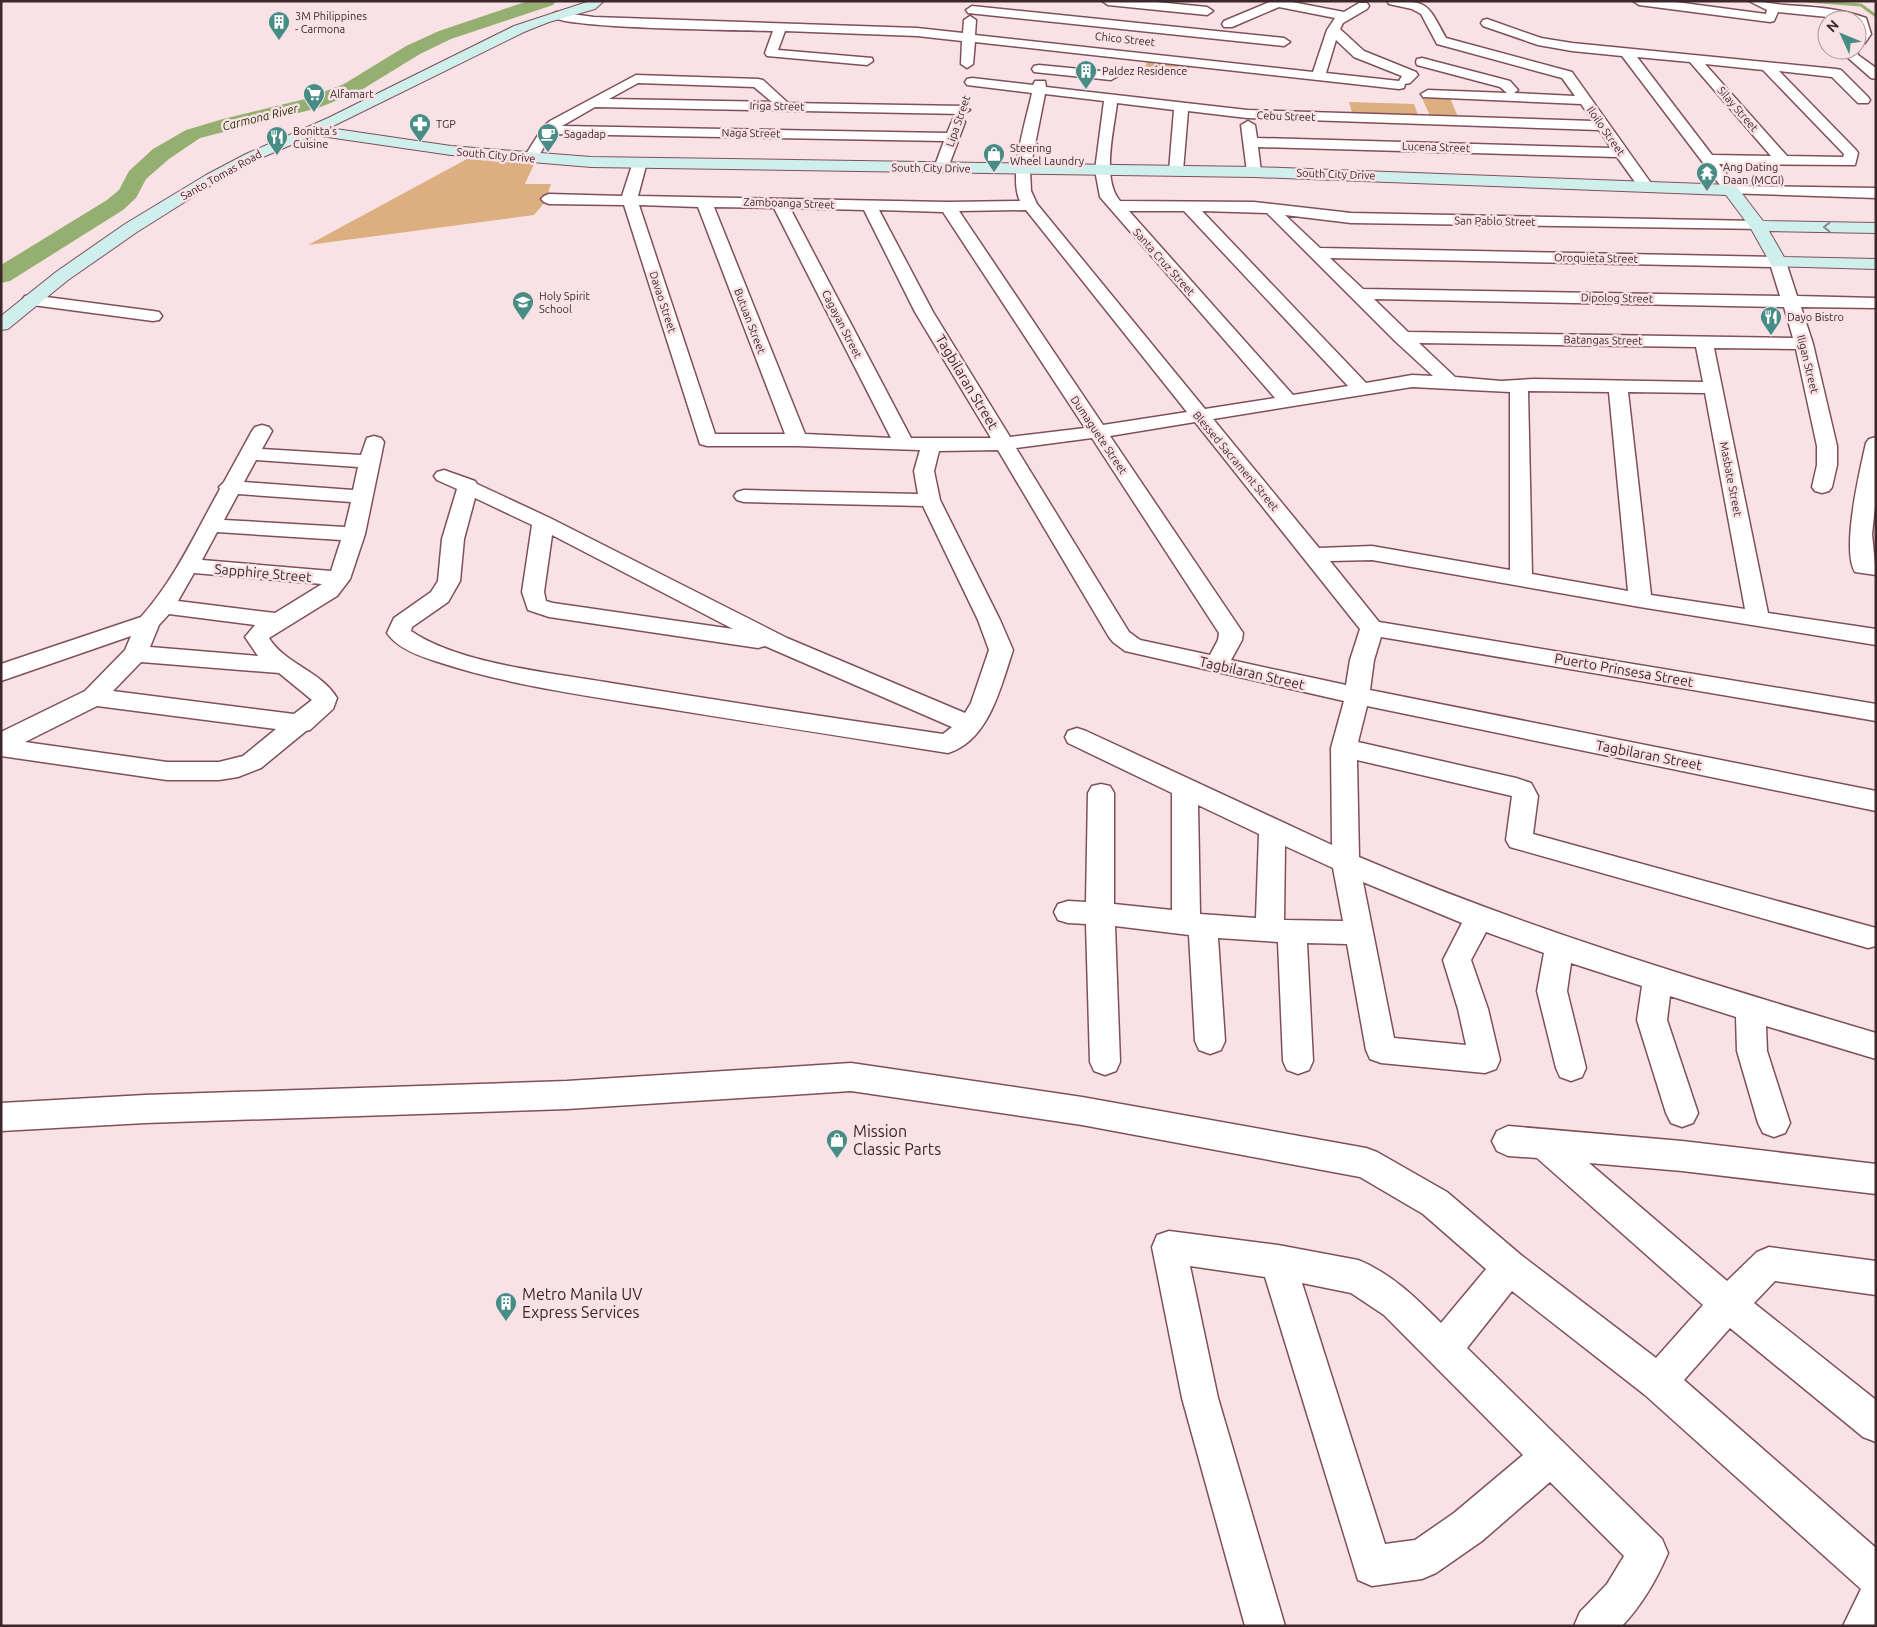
<svg xmlns="http://www.w3.org/2000/svg" width="1877" height="1627" viewBox="0 0 1877 1627" font-family="Ubuntu,sans-serif">
<style>
.green{fill:#ddaf80}
.lines{fill:none;stroke-linecap:round;stroke-linejoin:round}
.stream{stroke:#95af70;stroke-width:3}
.river{fill:#95af70;fill-rule:evenodd}
.street-casing{stroke:#7f505a;stroke-width:3}
.secondary-casing{stroke:#7f505a;stroke-width:2}
.street{fill:#fff;fill-rule:evenodd}
.secondary{fill:#ceefec;fill-rule:evenodd}
.oneway{stroke:#858b8c}
.labels{text-anchor:middle;dominant-baseline:central;stroke-width:5;stroke-linejoin:round;paint-order:stroke}
.far-poi-label{font-size:11px;fill:#3c272b;stroke:#f9e2e6;text-anchor:start}
.far-street-label{font-size:11px;fill:#3c272b;stroke:#f9e2e6}
.far-water-label{font-size:12px;font-style:italic;fill:#283708;stroke:#f9e2e6}
.street-label{font-size:14px;fill:#3c272b;stroke:#f9e2e6}
.near-poi-label{font-size:16px;fill:#3c272b;stroke:#f9e2e6;text-anchor:start}
</style>
<rect width="100%" height="100%" fill="#f9e2e6"/>
<!-- green -->
<path class="green" d="M 1149,59 L 1191,64 L 1187,73 L 1144,68 Z
M 1422,98 L 1450,98 L 1459,119 L 1431,118 Z
M 1349,102 L 1414,104 L 1419,118 L 1353,116 Z
M 467,159 L 534,164 L 525,184 L 551,184 L 545,202 L 534,215 L 308,245 Z"/>
<g class="lines">
<!-- stream -->
<path class="stream" d="M 1807,1 L 1861,5 L 1876,16"/>
<!-- river -->
<path class="river" d="M 528,1 L 556,1 L 553,5 L 451,39 L 420,54 L 358,92 L 318,108 L 200,138 L 169,159 L 146,179 L 136,198 L 123,210 L 10,281 L 1,283 L 1,265 L 107,200 L 119,190 L 129,171 L 153,149 L 186,130 L 223,119 L 305,99 L 344,84 L 406,46 L 439,31 Z"/>
<!-- street casing -->
<g class="street-casing">
<path id="street" d="M 1102,1 L 1146,1 L 1207,7 L 1213,11 L 1207,15 L 1108,5 Z
M 1272,1 L 1287,1 L 1344,12 L 1359,3 L 1367,3 L 1369,6 L 1367,9 L 1343,23 L 1340,29 L 1364,51 L 1416,72 L 1418,75 L 1410,83 L 1405,84 L 1404,88 L 1399,89 L 975,42 L 973,64 L 967,68 L 961,64 L 962,41 L 917,36 L 785,31 L 778,50 L 872,58 L 873,61 L 867,65 L 767,56 L 765,53 L 773,31 C 743,30 562,29 550,16 L 556,12 L 594,17 L 917,28 L 963,33 L 964,20 L 970,16 L 976,20 L 975,35 L 1313,72 L 1327,30 L 1335,18 L 1279,7 L 1232,27 L 1224,27 L 1222,24 L 1224,21 ZM 1336,40 L 1354,57 L 1402,76 L 1399,81 L 1326,73 Z
M 1387,1 C 1429,1 1427,3 1446,38 L 1572,72 L 1653,186 L 1650,189 L 1640,189 L 1617,157 L 1258,147 L 1261,172 L 1259,175 L 1249,175 L 1247,172 L 1241,125 L 1248,121 L 1255,125 L 1257,138 L 1611,148 L 1599,130 L 1247,118 L 1188,111 L 1183,171 L 1181,174 L 1171,174 L 1169,171 L 1174,110 L 1117,103 C 1114,130 1101,179 1120,201 L 1254,202 L 1351,213 L 1758,221 L 1764,223 L 1766,226 L 1764,229 L 1351,223 L 1285,215 L 1320,248 L 1778,257 L 1784,259 L 1786,262 L 1797,296 L 1876,298 L 1876,308 L 1801,307 L 1813,344 L 1837,446 L 1837,465 L 1832,487 L 1829,491 L 1822,493 L 1815,491 L 1812,487 L 1817,465 L 1817,446 L 1796,349 L 1714,348 L 1768,613 L 1876,629 L 1876,645 L 1640,607 L 1372,560 L 1330,561 L 1379,622 L 1876,704 L 1876,721 L 1381,637 L 1374,660 L 1370,690 L 1876,791 L 1876,811 L 1367,706 L 1358,742 L 1516,778 L 1531,783 L 1538,796 L 1533,834 L 1876,928 L 1876,946 L 1868,948 L 1510,847 L 1506,840 L 1512,796 L 1357,760 L 1359,857 C 1527,929 1701,981 1876,1033 L 1876,1059 L 1766,1026 L 1767,1051 L 1790,1123 L 1785,1133 L 1774,1137 L 1763,1133 L 1758,1123 L 1737,1051 L 1736,1017 L 1670,996 L 1667,1020 L 1698,1113 L 1693,1123 L 1682,1127 L 1671,1123 L 1666,1113 L 1637,1020 L 1642,986 L 1571,963 L 1567,991 L 1586,1068 L 1582,1077 L 1571,1081 L 1560,1077 L 1556,1068 L 1537,991 L 1544,953 L 1486,932 L 1471,960 L 1488,1009 L 1500,1060 L 1496,1069 L 1485,1073 L 1381,1063 L 1370,1059 L 1366,1050 L 1347,944 L 1307,943 L 1313,1061 L 1309,1070 L 1298,1074 L 1287,1070 L 1283,1061 L 1278,942 L 1218,938 L 1225,1041 L 1221,1050 L 1210,1054 L 1199,1050 L 1195,1041 L 1189,935 L 1115,926 L 1120,1062 L 1116,1071 L 1105,1075 L 1094,1071 L 1090,1062 L 1086,924 L 1068,923 L 1058,920 L 1054,912 L 1058,904 L 1068,901 L 1086,902 L 1088,793 L 1092,786 L 1101,784 L 1110,786 L 1114,793 L 1114,904 L 1172,910 L 1172,793 L 1068,743 L 1065,737 L 1068,731 L 1077,728 L 1086,731 L 1332,845 L 1331,748 L 1344,701 L 1125,651 L 1113,642 L 1109,637 L 998,450 L 939,451 L 934,471 L 940,500 L 1000,620 L 1013,650 C 1001,686 989,741 948,753 C 851,738 754,723 657,707 C 583,695 507,685 435,661 C 419,656 397,648 387,633 L 394,618 L 431,592 L 438,581 L 442,539 L 457,489 L 437,480 L 434,476 L 437,472 L 444,470 L 475,481 L 477,484 L 550,518 L 787,638 L 965,713 L 971,703 L 989,650 L 978,620 L 923,506 L 744,502 L 737,500 L 734,496 L 737,492 L 744,490 L 918,494 L 914,471 L 920,450 L 797,446 L 707,446 L 700,444 L 624,205 L 549,204 L 544,202 L 541,199 L 544,196 L 549,194 L 622,196 L 633,162 L 635,159 L 645,159 L 647,162 L 638,196 L 948,202 L 1020,201 C 1008,176 1026,121 1032,93 L 967,85 L 965,82 L 967,79 L 972,78 L 1033,85 L 1035,81 L 1045,81 L 1046,87 L 1247,110 L 1593,121 L 1581,104 L 1423,97 L 1421,94 L 1428,90 L 1507,93 L 1500,87 L 1417,65 L 1416,62 L 1417,59 L 1422,58 L 1510,81 L 1518,90 L 1514,93 L 1575,96 L 1562,78 L 1437,44 L 1421,14 L 1412,9 L 1389,4 ZM 1045,94 L 1104,101 L 1095,170 L 1100,197 L 1275,398 L 1205,409 L 1037,204 L 1031,191 L 1030,170 ZM 639,205 L 698,207 L 785,434 L 715,434 ZM 714,207 L 774,208 L 891,438 L 805,434 ZM 790,208 L 864,210 L 915,312 L 991,438 L 911,438 ZM 879,210 L 943,212 L 1085,428 L 1010,437 L 933,312 ZM 1026,210 L 1187,412 L 1103,425 L 959,211 ZM 1129,211 L 1184,211 L 1348,386 L 1293,395 ZM 1202,211 L 1267,213 L 1395,341 L 1433,376 L 1412,375 L 1366,383 ZM 1330,258 L 1771,267 L 1780,296 L 1363,289 ZM 1374,299 L 1784,307 L 1793,338 L 1408,332 ZM 1419,343 L 1696,347 L 1703,382 L 1534,379 L 1501,381 L 1455,377 ZM 1412,387 L 1510,392 L 1510,570 L 1372,546 L 1319,548 L 1213,419 ZM 1528,391 L 1609,392 L 1628,591 L 1532,574 ZM 1628,392 L 1705,393 L 1745,609 L 1651,595 ZM 1195,422 L 1360,629 L 1350,660 L 1346,685 L 1231,660 L 1242,640 L 1243,633 L 1110,436 ZM 1092,438 L 1219,633 L 1218,640 L 1210,655 L 1140,640 L 1129,632 L 1016,448 ZM 475,498 L 532,525 L 522,592 L 528,610 L 549,617 L 758,648 L 765,646 L 952,727 L 943,734 C 832,718 721,701 611,683 C 552,673 459,664 411,631 L 412,627 L 448,602 L 460,581 L 464,539 ZM 552,535 L 733,629 L 553,603 L 546,601 L 544,592 ZM 1198,805 L 1259,834 L 1256,918 L 1200,914 ZM 1285,846 L 1333,868 L 1343,921 L 1284,920 ZM 1363,882 L 1462,923 L 1443,960 L 1458,1009 L 1466,1045 L 1394,1038 Z
M 1633,1 L 1668,1 L 1766,14 L 1767,10 L 1749,1 C 1762,1 1772,4 1784,5 C 1812,7 1840,8 1866,18 L 1871,34 L 1865,43 L 1857,47 L 1859,34 L 1857,20 L 1778,12 L 1774,21 L 1770,22 L 1639,5 Z
M 972,6 L 1284,38 L 1290,42 L 1284,46 L 968,13 L 966,10 Z
M 1487,19 L 1541,38 L 1572,43 L 1836,69 L 1841,70 L 1868,97 L 1870,100 L 1868,103 L 1858,103 L 1832,77 L 1779,71 L 1856,150 L 1858,153 L 1855,165 L 1719,164 L 1735,186 L 1876,188 L 1876,198 L 1726,193 L 1622,56 L 1572,51 L 1538,45 L 1483,26 L 1481,23 L 1483,20 ZM 1637,57 L 1690,62 L 1771,156 L 1712,155 ZM 1705,64 L 1763,70 L 1844,154 L 1843,157 L 1787,156 Z
M 1857,48 L 1858,55 L 1876,68 L 1876,79 L 1871,78 L 1846,56 L 1846,50 L 1857,50 Z
M 1039,65 L 1111,72 L 1118,76 L 1111,80 L 1034,72 L 1032,69 L 1034,66 Z
M 636,75 L 758,79 L 763,80 L 788,103 L 963,106 L 970,110 L 963,114 L 595,107 L 562,126 L 947,133 L 953,119 L 963,119 L 965,122 L 948,168 L 946,171 L 936,171 L 934,168 L 944,141 L 552,134 L 535,162 L 525,162 L 523,159 L 543,127 L 550,121 ZM 638,83 L 754,87 L 772,102 L 609,99 Z
M 31,295 L 153,311 L 159,312 L 162,316 L 159,320 L 153,321 L 25,304 L 22,300 L 25,296 Z
M 262,425 L 269,427 L 272,431 L 262,449 L 361,455 L 367,438 L 374,436 L 381,438 L 384,442 L 365,534 L 350,579 L 337,596 L 269,638 C 285,664 321,671 337,698 L 333,709 L 310,730 L 306,731 L 261,768 L 238,777 L 219,780 L 167,780 L 1,756 L 1,732 L 85,691 L 125,650 L 131,636 L 1,681 L 1,664 L 141,617 C 175,579 196,532 220,489 L 219,487 L 224,482 L 252,431 L 255,427 ZM 256,460 L 358,467 L 353,490 L 244,482 ZM 238,494 L 351,502 L 345,527 L 224,520 ZM 217,532 L 341,540 L 331,571 L 202,560 ZM 194,573 L 322,584 L 275,613 L 178,601 ZM 169,614 L 255,625 L 245,637 L 258,656 L 150,647 L 159,625 ZM 141,662 L 279,673 L 312,700 L 294,714 L 113,691 ZM 97,706 L 276,729 L 243,756 L 219,762 L 167,762 L 25,742 Z
M 1876,437 L 1876,497 L 1872,534 L 1876,575 L 1855,572 C 1841,550 1860,470 1866,443 L 1869,439 Z
M 851,1063 L 1082,1097 L 1366,1148 L 1377,1152 L 1447,1192 L 1521,1255 L 1656,1358 L 1703,1305 L 1537,1158 L 1508,1156 L 1497,1151 L 1492,1141 L 1497,1131 L 1508,1126 L 1682,1141 L 1876,1164 L 1876,1194 L 1682,1171 L 1589,1163 L 1727,1281 L 1757,1252 L 1769,1247 L 1876,1261 L 1876,1295 L 1775,1281 L 1754,1303 L 1876,1400 L 1876,1442 L 1863,1437 L 1730,1328 L 1684,1380 L 1876,1548 L 1876,1626 L 1843,1626 L 1861,1589 L 1645,1395 L 1512,1291 L 1467,1348 L 1662,1539 L 1668,1553 C 1657,1579 1642,1605 1622,1626 L 1574,1626 L 1580,1612 L 1607,1584 L 1624,1556 L 1550,1482 L 1482,1541 L 1436,1573 L 1422,1579 L 1372,1586 L 1358,1580 L 1265,1277 L 1190,1266 L 1218,1398 L 1285,1626 L 1245,1626 L 1182,1398 L 1152,1247 L 1157,1235 L 1169,1231 L 1278,1245 L 1358,1260 C 1391,1273 1416,1298 1441,1323 L 1486,1269 L 1423,1214 L 1360,1177 L 1082,1125 L 851,1091 L 567,1109 L 145,1123 L 1,1131 L 1,1103 L 145,1095 L 567,1081 ZM 1302,1283 L 1351,1293 L 1384,1315 L 1523,1455 L 1454,1513 L 1415,1540 L 1385,1544 Z"/>
</g>
<!-- secondary casing -->
<g class="secondary-casing">
<path id="secondary" d="M 590,1 L 604,1 L 595,9 L 549,22 L 524,32 L 329,128 L 451,146 L 591,157 L 1254,167 L 1731,185 L 1737,187 L 1763,221 L 1876,223 L 1876,233 L 1769,231 L 1784,257 L 1876,259 L 1876,269 L 1772,266 L 1750,227 L 1726,195 L 1254,177 L 591,167 L 451,155 L 314,135 L 256,160 L 218,181 L 137,232 L 68,280 L 8,329 L 1,330 L 1,316 L 56,272 L 125,224 L 206,175 L 246,154 L 328,118 L 514,26 Z"/>
</g>
<!-- street -->
<use href="#street" class="street"/>
<!-- secondary -->
<use href="#secondary" class="secondary"/>
</g>
<!-- one-way arrows -->
<defs><path id="oneway-chevron" d="M-2-3.5L2.5 0L-2 3.5" fill="none" stroke-width="1.6" stroke-linecap="round" stroke-linejoin="round" transform="scale(1.25)"/></defs>
<use class="oneway" href="#oneway-chevron" transform="translate(1827 227) rotate(-179)"/>
<!-- icons -->
<defs>
<g id="building-pin" transform="scale(1.125)"><path d="M0 17L-7.5 6A9.5 9.5 0 1 1 7.5 6Z" fill="#478d85" stroke="#f9e2e6"/><path d="M-4-6H4V6H1V3H-1V6H-4ZM-2.5-4.3h1.7v1.8h-1.7ZM.8-4.3h1.7v1.8H.8ZM-2.5-1h1.7V.8h-1.7ZM.8-1h1.7V.8H.8Z" fill="#fff"/></g>
<g id="supermarket-pin" transform="scale(1.125)"><path d="M0 17L-7.5 6A9.5 9.5 0 1 1 7.5 6Z" fill="#478d85" stroke="#f9e2e6"/><path d="M-6-5.5h2.5l.6 2H6L4.5 2H-2.5L-4.4-4H-6ZM-1.5 3.2a1.3 1.3 0 1 0 .1 0ZM3 3.2a1.3 1.3 0 1 0 .1 0Z" fill="#fff"/></g>
<g id="pharmacy-pin" transform="scale(1.125)"><path d="M0 17L-7.5 6A9.5 9.5 0 1 1 7.5 6Z" fill="#478d85" stroke="#f9e2e6"/><path d="M-2-6h4v4h4v4h-4v4h-4v-4h-4v-4h4Z" fill="#fff"/></g>
<g id="cafe-pin" transform="scale(1.125)"><path d="M0 17L-7.5 6A9.5 9.5 0 1 1 7.5 6Z" fill="#478d85" stroke="#f9e2e6"/><path d="M-5.5-4.5H6V0H3Q3 3.5 0 3.5H-2.5Q-5.5 3.5-5.5 0ZM3-3.2v2h1.7v-2ZM-6 4.5H4V6H-6Z" fill="#fff"/></g>
<g id="restaurant-pin" transform="scale(1.125)"><path d="M0 17L-7.5 6A9.5 9.5 0 1 1 7.5 6Z" fill="#478d85" stroke="#f9e2e6"/><path d="M-5-6h1v4h1v-4h1v4h1v-4h1v5L-1.5 .5V6h-2V.5L-5-1ZM5-6V6H3V1.5H1.5Q1.5-4 5-6Z" fill="#fff"/></g>
<g id="shop-pin" transform="scale(1.125)"><path d="M0 17L-7.5 6A9.5 9.5 0 1 1 7.5 6Z" fill="#478d85" stroke="#f9e2e6"/><path d="M-5-2.5h2.3a2.7 3.5 0 0 1 5.4 0H5L5.5 6h-11ZM-1.5-2.5h3a1.5 2.3 0 0 0-3 0Z" fill="#fff"/></g>
<g id="temple-pin" transform="scale(1.125)"><path d="M0 17L-7.5 6A9.5 9.5 0 1 1 7.5 6Z" fill="#478d85" stroke="#f9e2e6"/><path d="M0-6L5-2H3V0L6.5 2.5H4V6H1.5V3h-3V6H-4V2.5H-6.5L-3 0V-2H-5Z" fill="#fff"/></g>
<g id="school-pin" transform="scale(1.125)"><path d="M0 17L-7.5 6A9.5 9.5 0 1 1 7.5 6Z" fill="#478d85" stroke="#f9e2e6"/><path d="M0-5L7-2L0 1L-7-2ZM-4 1L0 2.5L4 1V4Q0 6-4 4Z" fill="#fff"/></g>
</defs>
<g fill-rule="evenodd">
<use href="#building-pin" x="279" y="22"/>
<use href="#building-pin" x="1086" y="71"/>
<use href="#supermarket-pin" x="314" y="94"/>
<use href="#pharmacy-pin" x="420" y="124"/>
<use href="#cafe-pin" x="548" y="134"/>
<use href="#restaurant-pin" x="277" y="137"/>
<use href="#shop-pin" x="994" y="154"/>
<use href="#temple-pin" x="1707" y="173"/>
<use href="#school-pin" x="523" y="302"/>
<use href="#restaurant-pin" x="1771" y="317"/>
<use href="#shop-pin" x="837" y="1140"/>
<use href="#building-pin" x="506" y="1303"/>
</g>
<g class="labels">
<!-- far-poi labels -->
<g class="far-poi-label">
<text x="295" y="16">3M Philippines<tspan x="295" dy="13">- Carmona</tspan></text>
<text x="1102" y="71">Paldez Residence</text>
<text x="330" y="94">Alfamart</text>
<text x="436" y="124">TGP</text>
<text x="293" y="131">Bonitta's<tspan x="293" dy="13">Cuisine</tspan></text>
<text x="564" y="134">Sagadap</text>
<text x="1010" y="148">Steering<tspan x="1010" dy="13">Wheel Laundry</tspan></text>
<text x="1723" y="167">Ang Dating<tspan x="1723" dy="13">Daan (MCGI)</tspan></text>
<text x="539" y="296">Holy Spirit<tspan x="539" dy="13">School</tspan></text>
<text x="1787" y="317">Dayo Bistro</text>
</g>
<!-- far-street labels -->
<g class="far-street-label">
<text transform="translate(1125 39) rotate(6)">Chico Street</text>
<text transform="translate(777 106) rotate(1)">Iriga Street</text>
<text transform="translate(1738 109) rotate(49)">Silay Street</text>
<text transform="translate(1286 116) rotate(2)">Cebu Street</text>
<text transform="translate(958 121) rotate(-71)">Lipa Street</text>
<text transform="translate(1606 131) rotate(55)">Iloilo Street</text>
<text transform="translate(751 133) rotate(1)">Naga Street</text>
<text transform="translate(1436 147) rotate(2)">Lucena Street</text>
<text transform="translate(496 155) rotate(5)">South City Drive</text>
<text transform="translate(931 168) rotate(1)">South City Drive</text>
<text transform="translate(1336 174) rotate(2)">South City Drive</text>
<text transform="translate(221 175) rotate(-29)">Santo Tomas Road</text>
<text transform="translate(789 203) rotate(2)">Zamboanga Street</text>
<text transform="translate(1495 221) rotate(1)">San Pablo Street</text>
<text transform="translate(1596 258) rotate(1)">Oroquieta Street</text>
<text transform="translate(1164 262) rotate(48)">Santa Cruz Street</text>
<text transform="translate(1617 298) rotate(1)">Dipolog Street</text>
<text transform="translate(663 302) rotate(72)">Davao Street</text>
<text transform="translate(750 321) rotate(69)">Butuan Street</text>
<text transform="translate(842 324) rotate(63)">Cagayan Street</text>
<text transform="translate(1603 340) rotate(1)">Batangas Street</text>
<text transform="translate(1808 364) rotate(76)">Iligan Street</text>
<text transform="translate(1099 435) rotate(56)">Dumaguete Street</text>
<text transform="translate(1236 461) rotate(50)">Blessed Sacrament Street</text>
<text transform="translate(1731 479) rotate(79)">Masbate Street</text>
</g>
<!-- far-water labels -->
<g class="far-water-label">
<text transform="translate(260 117) rotate(-14)">Carmona River</text>
</g>
<!-- street labels -->
<g class="street-label">
<text transform="translate(967 382) rotate(59)">Tagbilaran Street</text>
<text transform="translate(263 573) rotate(5)">Sapphire Street</text>
<text transform="translate(1624 670) rotate(10)">Puerto Prinsesa Street</text>
<text transform="translate(1252 673) rotate(13)">Tagbilaran Street</text>
<text transform="translate(1649 755) rotate(11)">Tagbilaran Street</text>
</g>
<!-- near-poi labels -->
<g class="near-poi-label">
<text x="853" y="1131">Mission<tspan x="853" dy="18">Classic Parts</tspan></text>
<text x="522" y="1294">Metro Manila UV<tspan x="522" dy="18">Express Services</tspan></text>
</g>
</g>
<!-- border -->
<rect width="1877" height="1627" fill="none" stroke="#3c272b" stroke-width="5"/>
<!-- north arrow -->
<g transform="translate(1842 35) rotate(314)"><circle r="24" fill="#f9e2e6" stroke="#ad979b"/>
<path d="M0-4L9 19L0 12L-9 19Z" fill="#478d85"/>
<text y="-8" font-size="14" font-weight="bold" text-anchor="middle" fill="#3c272b">N</text>
</g>
</svg>
